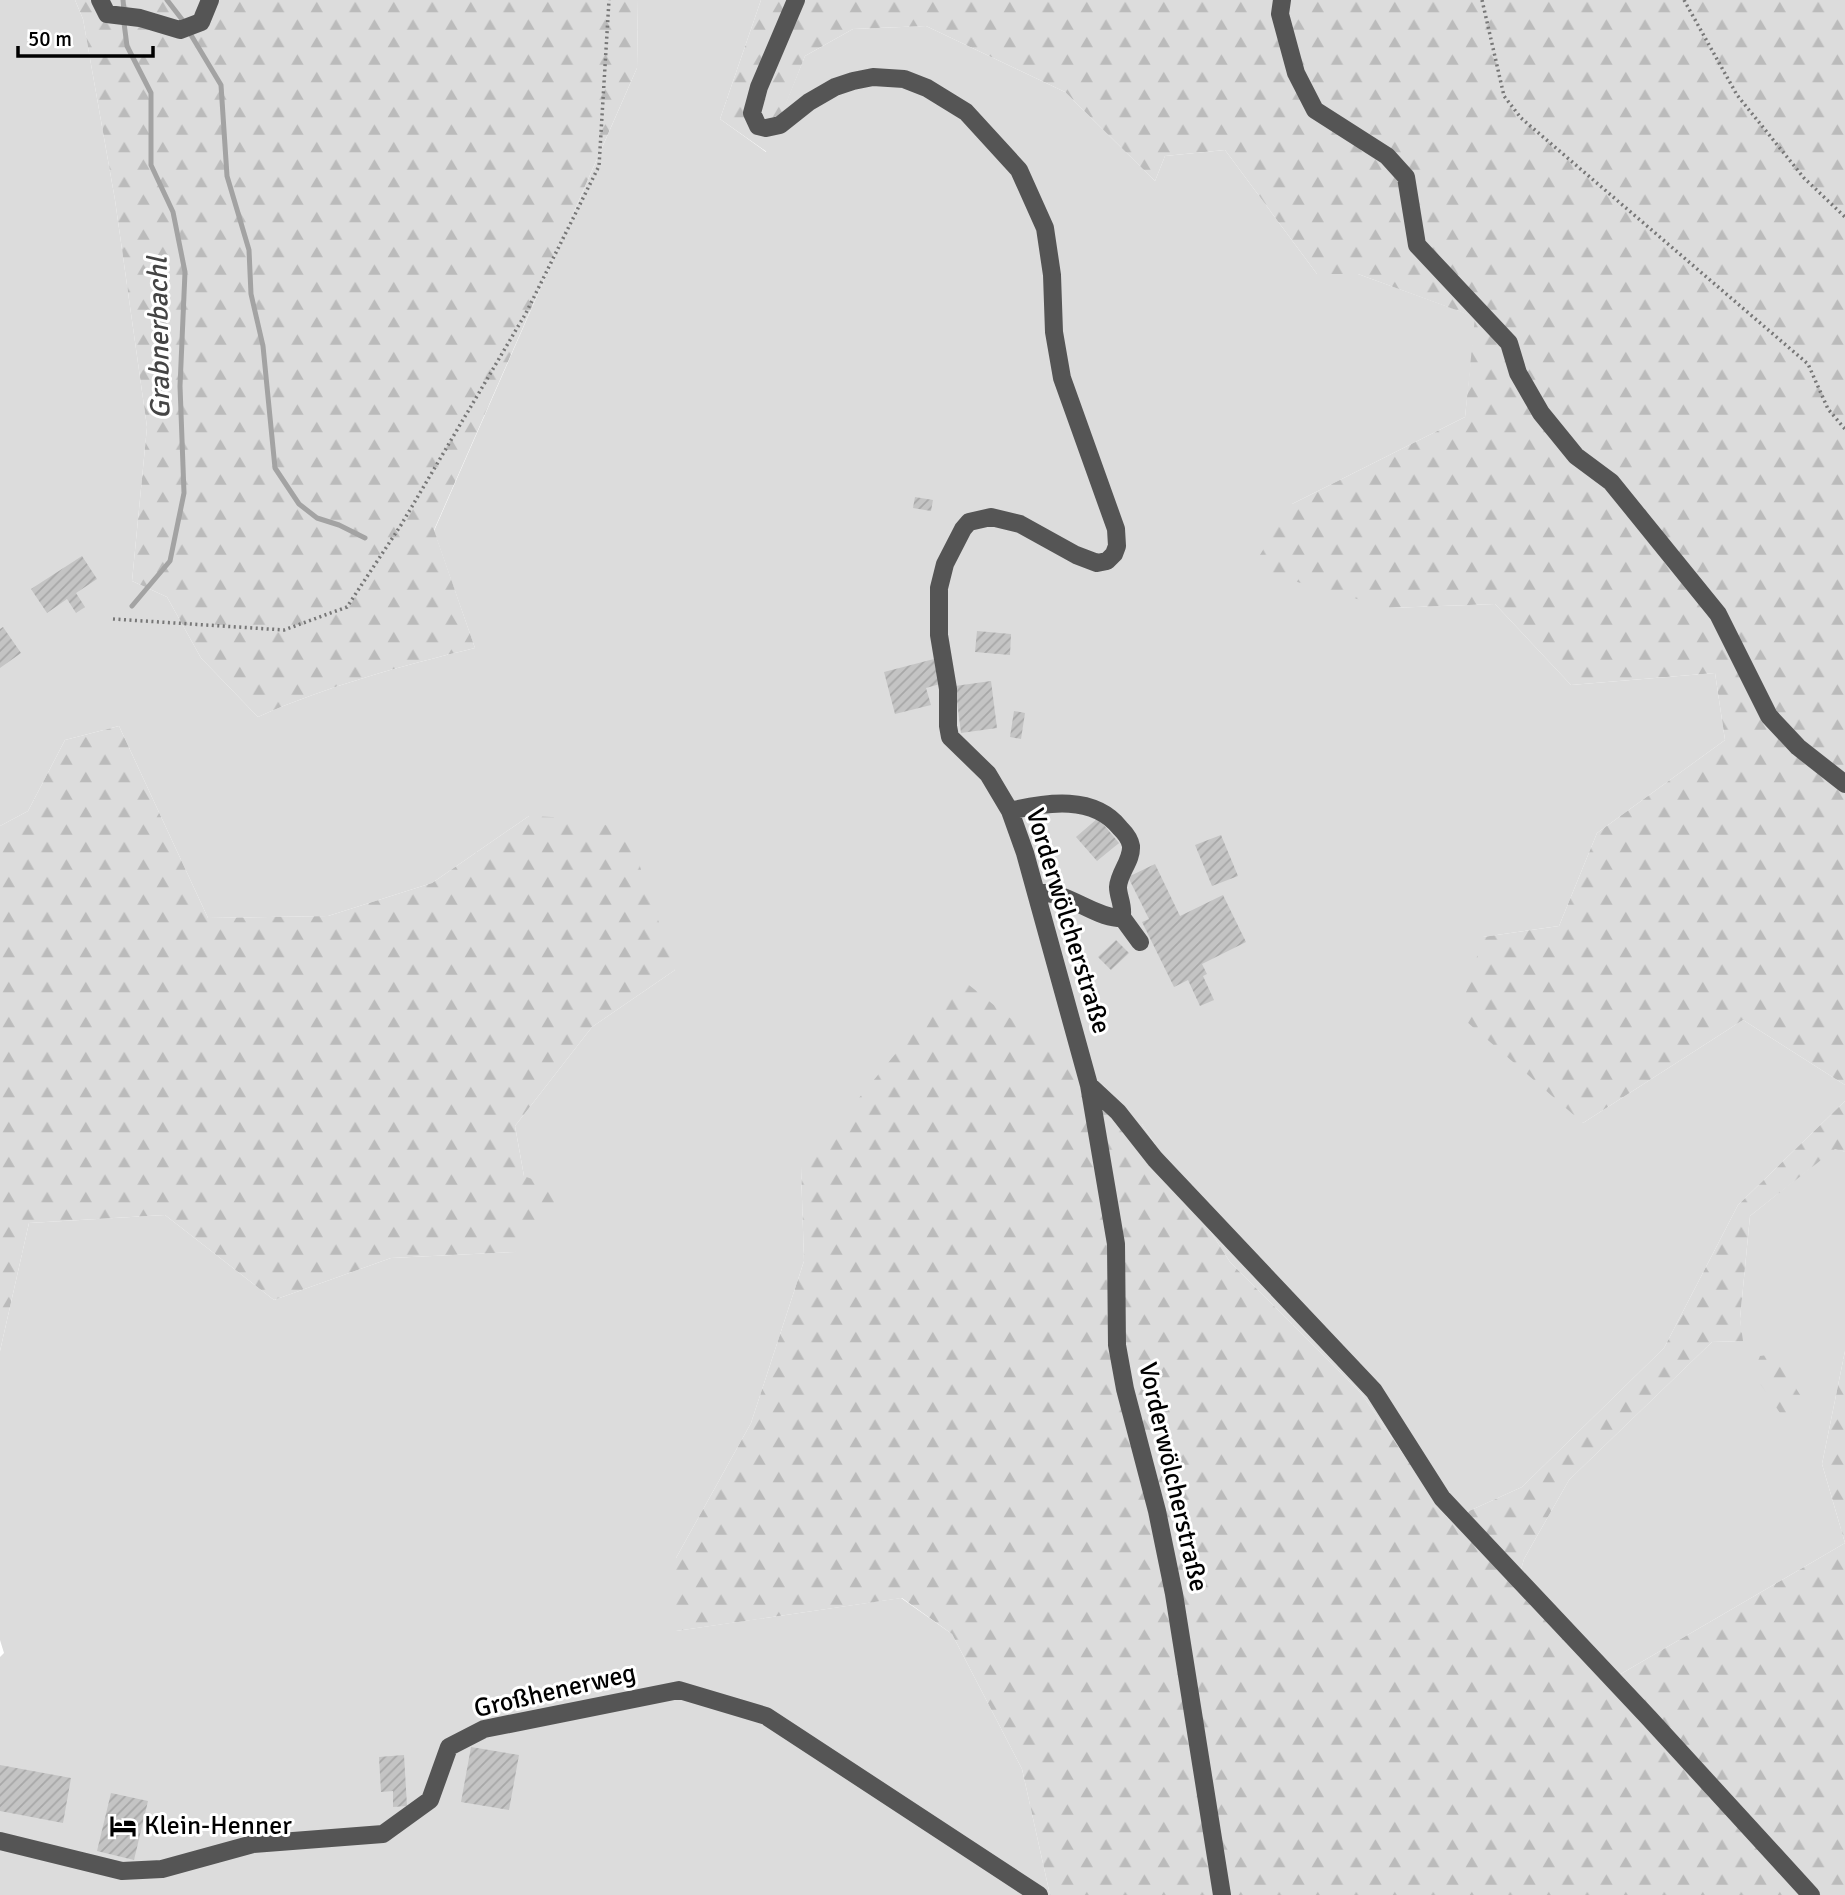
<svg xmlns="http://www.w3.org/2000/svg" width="1845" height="1895" viewBox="0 0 1845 1895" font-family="Signika,sans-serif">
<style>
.grass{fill:#dcdcdc}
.forest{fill:url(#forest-firs)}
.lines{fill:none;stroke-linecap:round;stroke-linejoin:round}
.stream{stroke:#a3a3a3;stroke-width:5}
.building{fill:url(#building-hatch)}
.path{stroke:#777;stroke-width:3.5;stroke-dasharray:2 3.5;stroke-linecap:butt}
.minor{stroke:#555;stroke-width:18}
.labels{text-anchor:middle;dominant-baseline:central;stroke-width:6;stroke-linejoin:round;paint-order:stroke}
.street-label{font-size:26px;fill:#000;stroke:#fff}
.poi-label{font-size:26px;fill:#000;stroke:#fff;text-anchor:start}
.water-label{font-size:28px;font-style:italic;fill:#444;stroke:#fff}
</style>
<defs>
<pattern id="forest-firs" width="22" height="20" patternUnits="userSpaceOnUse" patternTransform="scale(1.75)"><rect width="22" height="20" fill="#dcdcdc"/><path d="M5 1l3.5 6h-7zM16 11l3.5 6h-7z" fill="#bbb"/></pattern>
<pattern id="building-hatch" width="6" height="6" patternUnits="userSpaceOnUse" patternTransform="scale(1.75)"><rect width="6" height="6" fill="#c4c4c4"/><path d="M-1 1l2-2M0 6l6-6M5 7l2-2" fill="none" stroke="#a7a7a7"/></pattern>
</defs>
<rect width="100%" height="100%" fill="#fff"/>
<!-- grass -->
<path class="grass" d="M 0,0 L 75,0 L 83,19 L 115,200 L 147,427 L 132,581 L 167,597 L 201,658 L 258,717 C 327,686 401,666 475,648 L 434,531 L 637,68 L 638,0 L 761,0 L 720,119 L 766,152 L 805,56 L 853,29 L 926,26 L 1065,92 L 1155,181 L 1165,156 L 1225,150 L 1317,274 L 1358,274 L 1476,317 L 1465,417 L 1292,504 L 1389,608 L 1495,604 L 1571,685 L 1715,673 L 1725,740 L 1597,833 L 1559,926 L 1483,937 L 1583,1123 L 1743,1020 L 1845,1085 L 1845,1101 L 1738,1205 L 1664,1348 L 1522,1487 L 1449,1520 L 1361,1393 L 1230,1262 L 1142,1124 L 801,1168 L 804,1261 L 751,1423 L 676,1558 L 676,1631 L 901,1598 L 952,1634 L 1022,1769 L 1050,1895 L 0,1895 L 0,1657 L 4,1653 L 0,1640 L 0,1351 L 29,1223 L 165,1215 L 274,1300 L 391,1258 L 515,1252 L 524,1176 L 515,1126 L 592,1027 L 675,970 L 529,816 L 432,883 L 328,916 L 208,918 L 119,726 L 65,740 L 28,811 L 0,826 Z
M 1835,1148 L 1845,1152 L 1845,1351 L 1822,1464 L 1845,1543 L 1619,1675 L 1516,1587 L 1524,1559 L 1569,1480 L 1712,1342 L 1742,1341 L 1740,1319 L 1750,1216 Z"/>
<!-- forest -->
<path class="forest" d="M 75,0 L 638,0 L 637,68 L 434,530 L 475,648 C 401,666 327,686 258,717 L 201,658 L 167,597 L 132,581 L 147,427 L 115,200 L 83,19 Z
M 761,0 L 1845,0 L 1845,1085 L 1743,1020 L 1583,1123 L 1459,1015 L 1483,937 L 1559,926 L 1597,833 L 1725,740 L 1715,673 L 1571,685 L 1495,604 L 1389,608 L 1251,569 L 1292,504 L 1465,417 L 1475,317 L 1358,274 L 1317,274 L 1225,150 L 1165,156 L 1155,181 L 1065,92 L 926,26 L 853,29 L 805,56 L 767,152 L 720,119 Z
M 119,726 L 208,918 L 328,916 L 432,883 L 529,816 L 596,819 L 631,840 L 675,970 L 592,1027 L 515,1126 L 524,1176 L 571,1194 L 515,1252 L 391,1258 L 274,1300 L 165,1215 L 29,1223 L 0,1351 L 0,826 L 28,811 L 65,740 Z
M 959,977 L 1142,1124 L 1230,1262 L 1361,1393 L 1449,1520 L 1522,1487 L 1664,1348 L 1738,1205 L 1845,1101 L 1845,1152 L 1835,1149 L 1750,1216 L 1740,1319 L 1743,1341 L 1712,1342 L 1569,1480 L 1524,1559 L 1516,1587 L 1619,1675 L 1845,1543 L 1845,1895 L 1050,1895 L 1022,1769 L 952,1634 L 902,1598 L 676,1631 L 676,1558 L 751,1423 L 804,1261 L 801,1168 Z
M 1845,1351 L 1845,1543 L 1822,1464 Z
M 1774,1354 L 1813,1415 L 1786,1422 L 1753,1373 L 1760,1356 Z"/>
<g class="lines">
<!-- stream -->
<path class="stream" d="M 123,0 L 124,11
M 167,0 L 184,22
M 124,23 L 127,46 L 151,93 L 151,165 L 173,212 L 185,272 L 180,386 L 184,493 L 170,561 L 132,606
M 191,35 L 221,85 L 227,176 L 249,250 L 251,294 L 263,346 L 275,468 L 299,504 L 317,518 L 339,525 L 365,538"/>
</g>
<!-- building -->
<path class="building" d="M 915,497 L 933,500 L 931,511 L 913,508 Z
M 82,556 L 97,579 L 76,593 L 85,607 L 76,613 L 67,599 L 47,613 L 31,589 Z
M 3,627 L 21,653 L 0,668 L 0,629 Z
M 977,631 L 1011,634 L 1010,655 L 975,652 Z
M 934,659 L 940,684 L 926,688 L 931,705 L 895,714 L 884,672 Z
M 991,681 L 997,728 L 961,733 L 955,686 Z
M 1014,711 L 1025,713 L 1021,739 L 1010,737 Z
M 1098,818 L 1119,843 L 1097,861 L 1076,837 Z
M 1221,835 L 1238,876 L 1212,886 L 1195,845 Z
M 1155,864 L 1180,916 L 1223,895 L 1246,942 L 1202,964 L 1207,974 L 1203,976 L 1214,1000 L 1200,1006 L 1188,980 L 1174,987 L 1142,922 L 1149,919 L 1128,877 Z
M 1116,940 L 1129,953 L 1111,970 L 1098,957 Z
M 471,1747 L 519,1755 L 509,1810 L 461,1802 Z
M 404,1755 L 407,1806 L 393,1807 L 393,1791 L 381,1792 L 379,1757 Z
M 0,1765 L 71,1778 L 63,1823 L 0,1811 Z
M 111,1793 L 148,1801 L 134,1860 L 97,1851 Z"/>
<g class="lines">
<!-- path -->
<path class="path" d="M 1482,0 L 1504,96 L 1521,118 L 1808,364 L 1828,409 L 1845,429
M 1684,0 L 1737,95 L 1804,178 L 1845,217
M 113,619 L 284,630 L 347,607 L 401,525 L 526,313 L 599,166 L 609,0"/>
<!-- minor -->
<path class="minor" d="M 100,0 L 107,14 L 140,18 L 180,30 L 201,22 L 210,0
M 796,0 L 759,87 L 752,113 L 758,126 L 766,128 L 780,125 L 809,102 L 835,87 L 853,81 L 873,77 L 904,79 L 927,88 L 966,112 L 1019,170 L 1045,228 L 1052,275 L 1054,332 L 1062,378 L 1116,529 L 1117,546 L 1114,554 L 1107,561 L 1097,563 L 1076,555 L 1020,524 L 991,517 L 969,522 L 963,529 L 945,564 L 939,588 L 939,635 L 948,689 L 948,726 L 950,737 L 988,774 L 1010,811 L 1025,853 L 1089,1085 L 1116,1244 L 1117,1345 L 1125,1389 L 1157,1511 L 1174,1594 L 1222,1895
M 1282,0 L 1280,14 L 1296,73 L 1315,110 L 1387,156 L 1406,177 L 1417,245 L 1509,343 L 1518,373 L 1541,413 L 1576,456 L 1611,482 L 1718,614 L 1769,716 L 1798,747 L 1845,784
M 1010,811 C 1047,802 1094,795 1120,828 C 1125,833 1130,839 1131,846 C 1132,861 1119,872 1118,887 C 1118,896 1123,904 1122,914 L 1118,918 C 1089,915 1067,890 1036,893
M 1121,916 L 1140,942
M 1089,1085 L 1118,1112 L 1155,1159 L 1374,1391 L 1442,1498 L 1649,1718 L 1811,1895
M 0,1841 L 122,1871 L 162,1869 L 253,1844 L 383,1834 L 430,1800 L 449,1747 L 484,1729 L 679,1690 L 766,1716 L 1039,1895"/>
</g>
<!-- icons -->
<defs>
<g id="hotel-bare" transform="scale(2.1)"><path d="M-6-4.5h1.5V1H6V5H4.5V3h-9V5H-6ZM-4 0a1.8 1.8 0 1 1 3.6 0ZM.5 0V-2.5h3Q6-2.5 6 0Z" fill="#000" stroke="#fff" stroke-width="2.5" paint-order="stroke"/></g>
</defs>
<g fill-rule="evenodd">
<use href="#hotel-bare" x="123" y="1826"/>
</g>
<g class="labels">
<!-- street labels -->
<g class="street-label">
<text transform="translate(1068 921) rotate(73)">Vorderwölcherstraße</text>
<text transform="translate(1173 1477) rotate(77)">Vorderwölcherstraße</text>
<text transform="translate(555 1691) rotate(-13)">Großhenerweg</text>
</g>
<!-- poi labels -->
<g class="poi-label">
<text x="144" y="1826">Klein-Henner</text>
</g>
<!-- water labels -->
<g class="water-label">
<text transform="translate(159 338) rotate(-91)">Grabnerbachl</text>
</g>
</g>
<!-- scale -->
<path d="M18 46v10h135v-10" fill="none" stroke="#000000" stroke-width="3.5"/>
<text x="28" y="46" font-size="21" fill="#000000" stroke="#ffffff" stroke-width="5" paint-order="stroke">50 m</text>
</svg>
